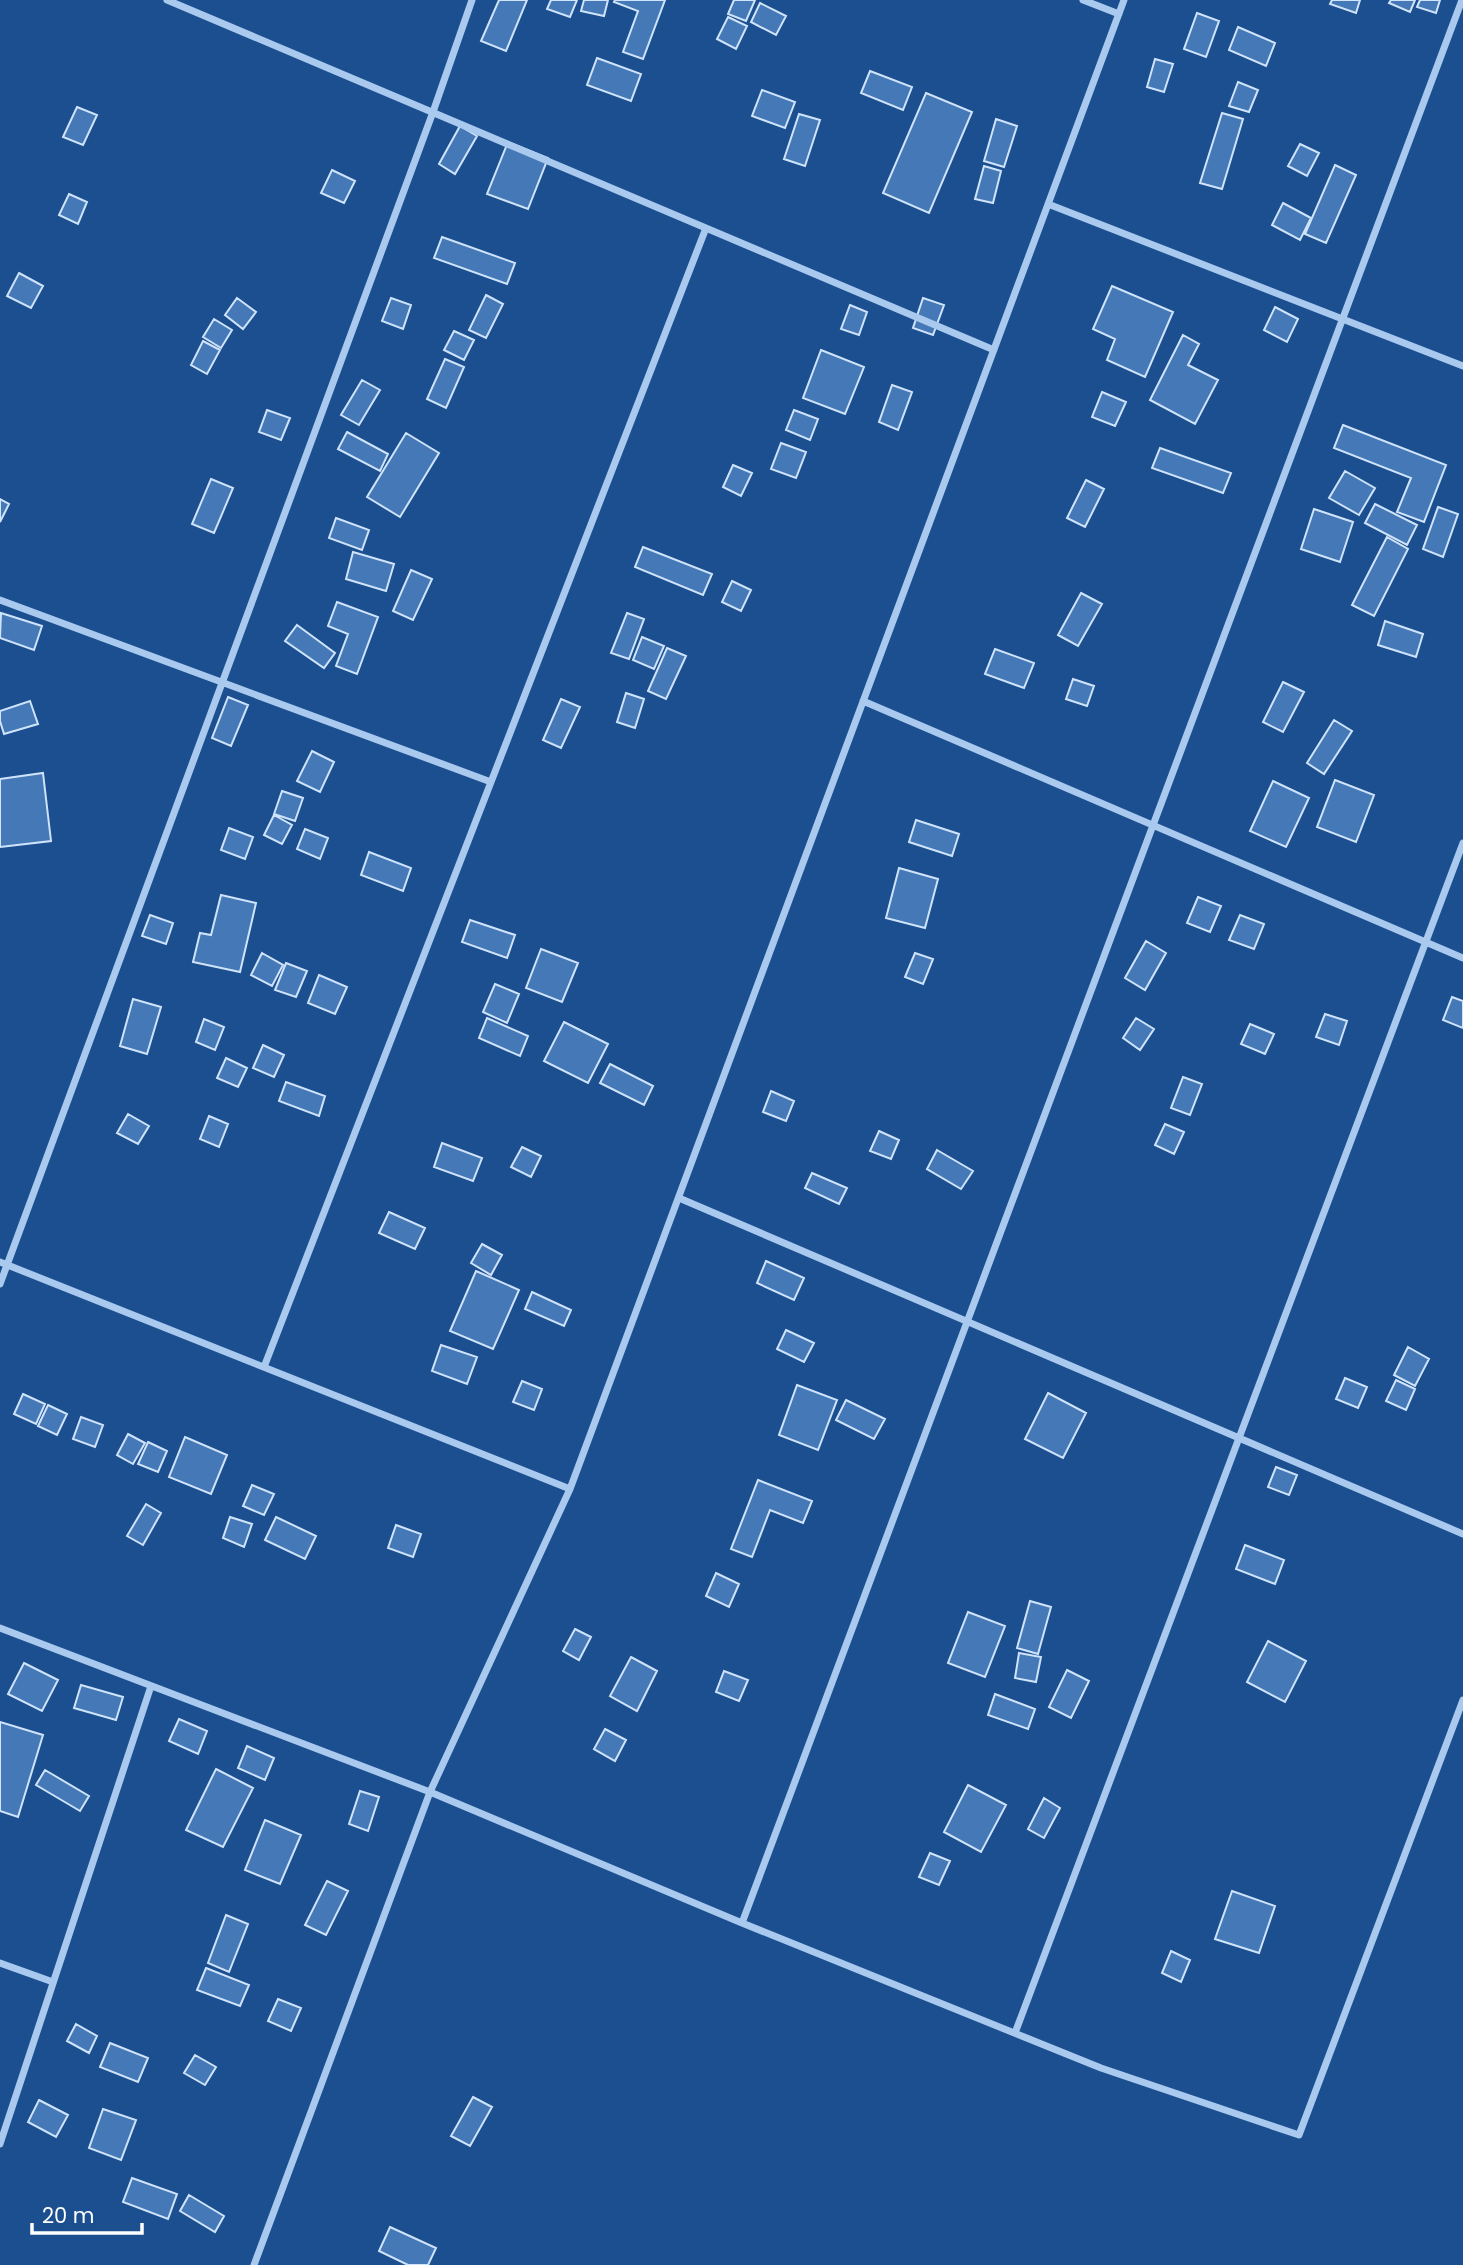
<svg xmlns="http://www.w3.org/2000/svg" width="1463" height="2265" viewBox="0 0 1463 2265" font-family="Poppins,sans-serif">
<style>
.building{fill:#4478b7;stroke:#cfe3fa;stroke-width:2}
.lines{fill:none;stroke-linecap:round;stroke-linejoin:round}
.minor{stroke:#a9c9ee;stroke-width:7}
</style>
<rect width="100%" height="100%" fill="#1b4f8f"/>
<!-- building -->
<path class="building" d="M 499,0 L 527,0 L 506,51 L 481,41 Z
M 551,0 L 577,0 L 570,17 L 547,9 Z
M 584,0 L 608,0 L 604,16 L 581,11 Z
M 615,0 L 665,0 L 643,59 L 623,52 L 638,11 L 614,2 Z
M 734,0 L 755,0 L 746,21 L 728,14 Z
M 1332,0 L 1360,0 L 1356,13 L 1330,4 Z
M 1391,0 L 1415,0 L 1410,12 L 1389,3 Z
M 1420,0 L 1440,0 L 1436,13 L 1417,7 Z
M 760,3 L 786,16 L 776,35 L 751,22 Z
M 1197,13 L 1219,21 L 1206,57 L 1184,49 Z
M 728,17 L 747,26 L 736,49 L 717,39 Z
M 1238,27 L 1275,43 L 1266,66 L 1229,50 Z
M 597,58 L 641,74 L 631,101 L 587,85 Z
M 1155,59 L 1173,64 L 1164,92 L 1147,87 Z
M 870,71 L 912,87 L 903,110 L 861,93 Z
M 1238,82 L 1258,90 L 1249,112 L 1229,106 Z
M 762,90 L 795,102 L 785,128 L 752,116 Z
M 926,93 L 972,112 L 929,213 L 883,193 Z
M 77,107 L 97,115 L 83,145 L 63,137 Z
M 1222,113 L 1243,119 L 1222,189 L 1200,183 Z
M 799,114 L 820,120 L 805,166 L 784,159 Z
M 996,119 L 1017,126 L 1004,167 L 984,161 Z
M 460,126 L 477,136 L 455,174 L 439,164 Z
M 508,142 L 548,158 L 528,209 L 487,194 Z
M 1300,144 L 1319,153 L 1307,176 L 1288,166 Z
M 1335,165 L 1356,175 L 1326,243 L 1305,234 Z
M 984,166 L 1001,171 L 993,203 L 975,199 Z
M 332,170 L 355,181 L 344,203 L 321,193 Z
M 69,194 L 87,202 L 78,224 L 59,215 Z
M 1283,203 L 1311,218 L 1300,240 L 1272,225 Z
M 442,237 L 515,263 L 507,284 L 434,258 Z
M 19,273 L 43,286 L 31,308 L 7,296 Z
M 1112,286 L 1173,312 L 1145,377 L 1107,360 L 1115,339 L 1093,329 Z
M 486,295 L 503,304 L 486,338 L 469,330 Z
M 237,298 L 256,312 L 243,329 L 225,315 Z
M 391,298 L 411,305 L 403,329 L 382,321 Z
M 923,298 L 944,305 L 933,335 L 913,328 Z
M 850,305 L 867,312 L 859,335 L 841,329 Z
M 1275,307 L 1298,319 L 1287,342 L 1264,330 Z
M 214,319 L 232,330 L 221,348 L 203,337 Z
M 454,331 L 474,340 L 464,360 L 444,350 Z
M 1183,335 L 1199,344 L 1188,365 L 1218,380 L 1195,424 L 1150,400 Z
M 203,341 L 220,350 L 207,374 L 191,365 Z
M 821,350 L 864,367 L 845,414 L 803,398 Z
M 445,359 L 464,367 L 446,408 L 427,399 Z
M 362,380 L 380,390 L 359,425 L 341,415 Z
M 892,385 L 912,392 L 898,430 L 879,422 Z
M 1102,392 L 1126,402 L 1115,426 L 1092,417 Z
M 267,410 L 290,418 L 281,440 L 259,432 Z
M 794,410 L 818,419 L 810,440 L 786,430 Z
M 1343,425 L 1446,465 L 1424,522 L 1397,512 L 1411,478 L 1334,448 Z
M 347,432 L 388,454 L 380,471 L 338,449 Z
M 406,433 L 439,453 L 400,517 L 367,497 Z
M 781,443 L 806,452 L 796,478 L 771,469 Z
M 1160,448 L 1231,473 L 1223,493 L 1152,468 Z
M 733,465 L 752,473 L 741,496 L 723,487 Z
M 1345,471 L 1375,488 L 1359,515 L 1329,498 Z
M 211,479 L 233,488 L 214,533 L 192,524 Z
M 1086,480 L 1104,489 L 1085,527 L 1067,518 Z
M 0,499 L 9,504 L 0,522 Z
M 1375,504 L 1417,525 L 1407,545 L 1365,523 Z
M 1438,507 L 1458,514 L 1443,557 L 1423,549 Z
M 1314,509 L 1353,522 L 1340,562 L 1301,549 Z
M 336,518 L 369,530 L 362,550 L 329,538 Z
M 1387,537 L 1408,549 L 1374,616 L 1352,605 Z
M 643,547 L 712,574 L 703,595 L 635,567 Z
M 353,552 L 394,564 L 386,591 L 346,579 Z
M 411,570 L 432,579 L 413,620 L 393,611 Z
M 732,581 L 751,590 L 741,611 L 722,602 Z
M 1081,593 L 1102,604 L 1078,646 L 1058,635 Z
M 337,602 L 378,617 L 357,674 L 336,666 L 348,634 L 328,626 Z
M 1,613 L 42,626 L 34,650 L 0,638 Z
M 627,613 L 644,619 L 629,659 L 611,653 Z
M 1385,621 L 1423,634 L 1416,657 L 1378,645 Z
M 297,625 L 335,653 L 324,668 L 285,641 Z
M 642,637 L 664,646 L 654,669 L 633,660 Z
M 667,648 L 686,656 L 666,699 L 648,691 Z
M 995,649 L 1034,663 L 1024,688 L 985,674 Z
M 1073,679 L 1094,686 L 1087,706 L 1066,699 Z
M 1283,682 L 1304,692 L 1283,732 L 1263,722 Z
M 626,693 L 644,699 L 635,728 L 617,722 Z
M 228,697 L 248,705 L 231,746 L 212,738 Z
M 561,699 L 580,707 L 561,748 L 543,740 Z
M 30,701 L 38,724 L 4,734 L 0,721 L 0,711 Z
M 1334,720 L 1352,731 L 1324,774 L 1307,763 Z
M 312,751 L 334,762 L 320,792 L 297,781 Z
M 43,773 L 51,841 L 0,847 L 0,779 Z
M 1335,780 L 1374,795 L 1356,842 L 1317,827 Z
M 1273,781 L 1309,798 L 1286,847 L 1250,831 Z
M 282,791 L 303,798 L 295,821 L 274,814 Z
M 274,815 L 292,825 L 282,844 L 264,835 Z
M 916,820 L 959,834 L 952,856 L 909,842 Z
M 229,828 L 253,837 L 245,859 L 221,850 Z
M 305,829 L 328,838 L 320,859 L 297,849 Z
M 369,852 L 411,868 L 403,891 L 361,875 Z
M 899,868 L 938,879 L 925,928 L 886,918 Z
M 221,895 L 256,903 L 240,972 L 193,962 L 200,933 L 211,935 Z
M 1198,897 L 1221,906 L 1210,932 L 1187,923 Z
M 150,915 L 173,923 L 166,944 L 142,936 Z
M 1240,915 L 1264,924 L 1254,949 L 1229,940 Z
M 470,920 L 515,935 L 507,958 L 462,942 Z
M 1146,941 L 1166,953 L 1145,990 L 1125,978 Z
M 541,949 L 578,963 L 562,1002 L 526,988 Z
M 262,953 L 283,965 L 272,986 L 251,975 Z
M 915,953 L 933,959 L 923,984 L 905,977 Z
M 286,963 L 307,971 L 296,997 L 275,990 Z
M 319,975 L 347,987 L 335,1014 L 308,1003 Z
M 495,984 L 519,994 L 507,1023 L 483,1012 Z
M 1452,997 L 1463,1001 L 1463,1028 L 1443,1020 Z
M 133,999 L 161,1007 L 147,1054 L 120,1046 Z
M 1325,1014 L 1347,1021 L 1339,1045 L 1316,1037 Z
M 487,1018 L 528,1036 L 520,1056 L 479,1038 Z
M 1136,1018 L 1154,1029 L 1140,1050 L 1123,1038 Z
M 204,1019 L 224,1027 L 215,1050 L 196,1042 Z
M 564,1022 L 608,1044 L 588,1083 L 544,1061 Z
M 1250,1024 L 1274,1034 L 1265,1054 L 1241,1044 Z
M 263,1045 L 284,1055 L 274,1077 L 253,1068 Z
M 226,1058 L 247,1068 L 238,1087 L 217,1078 Z
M 610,1064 L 653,1086 L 644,1105 L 600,1083 Z
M 1183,1077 L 1202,1084 L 1190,1115 L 1171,1108 Z
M 286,1082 L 325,1096 L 319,1116 L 279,1101 Z
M 771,1091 L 794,1101 L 786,1121 L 763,1112 Z
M 128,1114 L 149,1126 L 138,1144 L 117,1133 Z
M 209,1116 L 228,1124 L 219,1147 L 200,1139 Z
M 1165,1124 L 1184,1132 L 1174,1154 L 1155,1145 Z
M 879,1131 L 899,1140 L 891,1159 L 870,1151 Z
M 442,1143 L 482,1158 L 473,1181 L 434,1167 Z
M 522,1147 L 541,1156 L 531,1177 L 511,1167 Z
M 937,1150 L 973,1171 L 961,1189 L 927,1169 Z
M 812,1173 L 847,1188 L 839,1204 L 805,1188 Z
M 389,1212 L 425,1228 L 415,1249 L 379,1233 Z
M 482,1244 L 502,1255 L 491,1275 L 471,1263 Z
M 766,1261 L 804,1278 L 794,1300 L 757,1283 Z
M 476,1271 L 519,1290 L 493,1349 L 450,1331 Z
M 532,1292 L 571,1310 L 564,1326 L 525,1309 Z
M 786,1330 L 814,1343 L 804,1362 L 777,1349 Z
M 441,1345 L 477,1357 L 467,1384 L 432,1371 Z
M 1408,1347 L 1429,1359 L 1415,1386 L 1394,1375 Z
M 1345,1378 L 1367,1387 L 1358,1408 L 1336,1399 Z
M 1396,1380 L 1415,1389 L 1406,1410 L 1386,1401 Z
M 522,1381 L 542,1389 L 534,1410 L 513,1402 Z
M 797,1385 L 837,1400 L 818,1450 L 779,1435 Z
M 1048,1393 L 1086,1413 L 1063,1458 L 1025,1439 Z
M 23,1394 L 45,1404 L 36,1424 L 14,1414 Z
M 846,1400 L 885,1419 L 874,1439 L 836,1420 Z
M 48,1405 L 67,1414 L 57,1435 L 38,1426 Z
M 81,1417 L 103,1425 L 95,1447 L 73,1439 Z
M 128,1434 L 145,1443 L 133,1464 L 117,1455 Z
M 185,1437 L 227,1455 L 211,1494 L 169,1477 Z
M 148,1442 L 167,1451 L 158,1472 L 138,1464 Z
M 1276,1467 L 1297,1475 L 1289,1495 L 1268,1487 Z
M 758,1480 L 812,1501 L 803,1523 L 770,1510 L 752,1557 L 731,1549 Z
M 252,1485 L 274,1494 L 264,1515 L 243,1506 Z
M 146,1504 L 161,1513 L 143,1545 L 127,1536 Z
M 230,1517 L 252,1524 L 244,1547 L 223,1538 Z
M 276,1517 L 316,1536 L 305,1559 L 265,1540 Z
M 396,1525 L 421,1534 L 413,1557 L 388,1548 Z
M 1245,1545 L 1284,1560 L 1275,1584 L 1236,1569 Z
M 716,1573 L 739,1584 L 729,1607 L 706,1596 Z
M 1030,1601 L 1051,1607 L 1038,1654 L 1017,1648 Z
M 968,1612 L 1005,1626 L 985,1677 L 948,1663 Z
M 575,1629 L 591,1637 L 579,1660 L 563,1651 Z
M 1268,1641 L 1306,1661 L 1285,1702 L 1247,1682 Z
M 1019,1653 L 1041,1657 L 1036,1682 L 1015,1678 Z
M 631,1657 L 657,1671 L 637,1711 L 610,1696 Z
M 24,1663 L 58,1680 L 42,1711 L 8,1694 Z
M 1067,1670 L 1089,1681 L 1071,1718 L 1049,1707 Z
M 724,1671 L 748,1680 L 739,1701 L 716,1692 Z
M 81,1685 L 123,1697 L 116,1720 L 74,1708 Z
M 995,1694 L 1035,1709 L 1028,1729 L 988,1715 Z
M 179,1719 L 207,1731 L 198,1754 L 169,1741 Z
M 0,1722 L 43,1735 L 18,1817 L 0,1811 Z
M 605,1729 L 626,1740 L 615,1761 L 594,1749 Z
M 247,1746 L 274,1758 L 265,1780 L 238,1768 Z
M 216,1769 L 253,1788 L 223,1847 L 186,1830 Z
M 45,1770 L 89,1796 L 80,1811 L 36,1785 Z
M 968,1785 L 1006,1805 L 981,1852 L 944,1832 Z
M 360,1791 L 379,1797 L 368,1831 L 349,1824 Z
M 1044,1798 L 1060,1808 L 1044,1838 L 1028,1829 Z
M 265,1820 L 301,1835 L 280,1884 L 245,1870 Z
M 930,1853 L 950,1861 L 939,1885 L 919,1877 Z
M 327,1881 L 348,1891 L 326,1935 L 305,1925 Z
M 1232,1891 L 1275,1906 L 1259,1953 L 1215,1939 Z
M 226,1915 L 248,1924 L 229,1972 L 208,1963 Z
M 1171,1951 L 1190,1960 L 1181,1982 L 1162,1973 Z
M 206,1968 L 249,1985 L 240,2006 L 197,1990 Z
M 278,1999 L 301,2008 L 291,2031 L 268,2021 Z
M 76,2024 L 97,2036 L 89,2053 L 67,2041 Z
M 110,2043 L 148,2058 L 138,2082 L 100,2067 Z
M 195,2055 L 216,2067 L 205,2085 L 184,2073 Z
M 473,2097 L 492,2107 L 470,2146 L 451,2136 Z
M 39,2100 L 68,2115 L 56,2137 L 28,2122 Z
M 103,2109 L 136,2120 L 121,2160 L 89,2148 Z
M 132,2178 L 177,2194 L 168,2219 L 123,2202 Z
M 189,2195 L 224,2216 L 215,2232 L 180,2211 Z
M 390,2227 L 436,2248 L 428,2265 L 408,2265 L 379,2251 Z"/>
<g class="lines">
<!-- minor -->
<path class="minor" d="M 167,0 L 994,350
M 1083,0 L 1119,14
M 1048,204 L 1463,366
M 0,600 L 491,782
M 863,701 L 1463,958
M 679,1198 L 1463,1534
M 0,1262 L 570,1489
M 0,1284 L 433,112 L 472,0
M 264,1367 L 706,228
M 0,1628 L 430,1792 L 742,1923 L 1101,2068 L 1299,2135 L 1463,1700
M 742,1923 L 1462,0
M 0,1963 L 53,1982
M 1015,2033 L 1463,843
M 0,2144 L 151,1686
M 254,2265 L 430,1792 L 570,1489 L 1124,0"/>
</g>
<!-- scale -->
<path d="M32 2223v10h110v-10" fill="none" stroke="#ffffff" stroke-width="3.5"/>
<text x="42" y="2223" font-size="21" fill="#ffffff" stroke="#1b4f8f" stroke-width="5" paint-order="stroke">20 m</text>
</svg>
